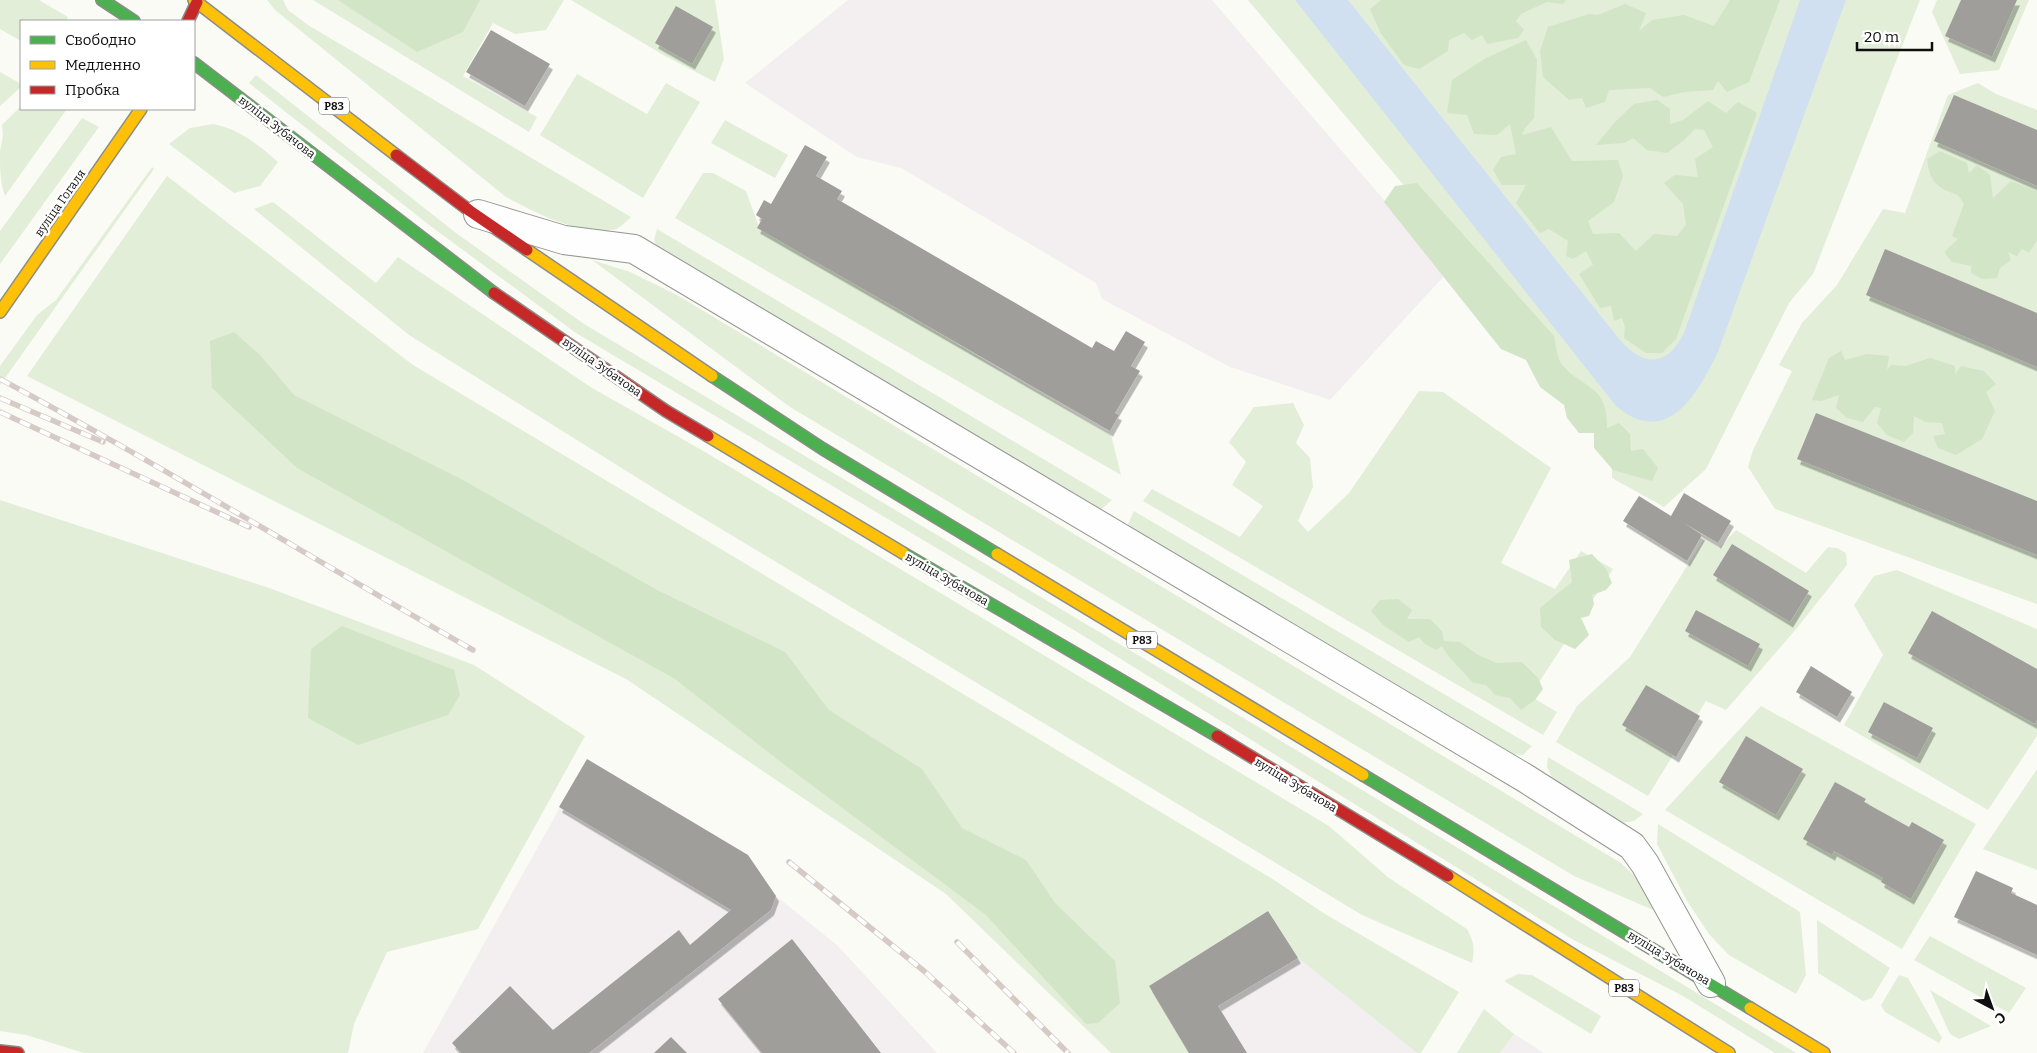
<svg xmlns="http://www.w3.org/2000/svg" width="2037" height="1053" viewBox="0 0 2037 1053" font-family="Bitter,serif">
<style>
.industrial{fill:#f3eff0}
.green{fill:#e2eed8}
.forest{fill:#d2e5c7}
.water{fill:#d0e0f1}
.building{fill:#9f9e9a;filter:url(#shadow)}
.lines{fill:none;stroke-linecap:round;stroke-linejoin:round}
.street-casing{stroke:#959593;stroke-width:30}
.fast-casing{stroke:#8c8c89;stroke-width:14}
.slow-casing{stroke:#8c8c89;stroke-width:14}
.jam-casing{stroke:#8c8c89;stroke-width:14}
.street{stroke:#fefefe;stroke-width:28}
.fast{stroke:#4caf50;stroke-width:11}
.slow{stroke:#ffc107;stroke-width:11}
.jam{stroke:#c62828;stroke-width:11}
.rail-casing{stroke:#d6cac7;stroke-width:5.5}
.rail{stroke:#fff;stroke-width:4;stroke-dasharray:11;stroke-linecap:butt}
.labels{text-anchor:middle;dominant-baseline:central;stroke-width:5;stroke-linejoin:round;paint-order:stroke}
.shield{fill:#fff;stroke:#575757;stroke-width:1}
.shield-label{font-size:11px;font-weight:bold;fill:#0f0f0f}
.street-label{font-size:12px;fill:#0f0f0f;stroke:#fff}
</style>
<defs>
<filter id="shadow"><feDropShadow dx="3" dy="5.5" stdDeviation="0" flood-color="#0004"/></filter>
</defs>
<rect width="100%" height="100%" fill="#fbfbf5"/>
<!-- industrial -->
<path class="industrial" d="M 848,0 L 1212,0 L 1447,273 L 1330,400 L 1230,367 L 1102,299 L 1096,283 L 901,168 L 857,157 L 745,83 Z
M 587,759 L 748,855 L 776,896 L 837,945 L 937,1053 L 423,1053 Z
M 1268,911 L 1298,958 L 1417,1053 L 1189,1053 L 1149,986 Z
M 1514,1034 L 1544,1053 L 1500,1053 Z"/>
<!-- green -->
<path class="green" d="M 0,0 L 39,0 L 68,17 L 66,21 L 21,21 L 21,41 L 0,29 Z
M 267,0 L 283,0 L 288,10 L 308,25 L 631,217 C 627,221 621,227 616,229 C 582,237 535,213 506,197 L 275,10 Z
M 313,0 L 564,0 L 546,30 L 515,34 L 493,23 L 463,76 L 537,117 L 529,132 Z
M 571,0 L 715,0 L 724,59 L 715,82 L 665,56 Z
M 1248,0 L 1920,0 L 1813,274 L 1789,303 L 1706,469 L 1664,507 L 1612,478 L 1612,433 Z
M 1937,0 L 2029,0 L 1999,70 L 1960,74 L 1932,12 Z
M 0,72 L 21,84 L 21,87 L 0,106 Z
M 577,74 L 647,114 L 666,83 L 700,102 L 643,198 L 540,135 Z
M 256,75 L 456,233 L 584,324 L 1245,719 L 1796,1053 L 1775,1053 L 1683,996 L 1572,939 L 1074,630 L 576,333 L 433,228 L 249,83 Z
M 1978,83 L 1996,94 L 2037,110 L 2037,604 L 1775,509 L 1748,467 L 1753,450 L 1792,371 L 1779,365 L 1802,323 L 1837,285 L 1883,209 L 1905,213 L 1948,95 Z
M 21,106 L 21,109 L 67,109 L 5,196 C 0,183 0,167 0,152 C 2,139 4,139 2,125 Z
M 82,118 L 99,127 L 0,264 L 0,231 Z
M 725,120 L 788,155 L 775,178 L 711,143 Z
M 213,124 C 240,129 258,145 278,162 L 260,186 L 234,193 L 169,144 L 190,128 Z
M 152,167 L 154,169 L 0,385 L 0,366 L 37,315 L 56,300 Z
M 703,173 L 713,173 L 746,191 L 759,227 L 1111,435 L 1121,475 L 675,218 Z
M 167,176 L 413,365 L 1271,878 L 1325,914 L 1459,992 L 1421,1053 L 1417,1053 L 1298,958 L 1268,911 L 1149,986 L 1189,1053 L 1111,1053 L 946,894 L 626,679 L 27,376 Z
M 273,202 L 376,283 L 398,257 L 592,388 L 700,449 L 1329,826 L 1389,878 L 1467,929 C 1474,942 1475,949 1472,963 L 1362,915 L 668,497 L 409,335 L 254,209 Z
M 657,229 L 1112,500 L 1098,512 L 659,255 L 654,240 Z
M 592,260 L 630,272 L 677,295 L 1621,863 L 1642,883 L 1658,912 L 1574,876 L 790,407 Z
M 1419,391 L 1443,392 L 1551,468 L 1501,563 L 1555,589 L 1581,551 L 1613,569 L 1530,696 L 1557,712 L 1543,735 L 1143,501 L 1152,489 L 1240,537 L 1263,506 L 1232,485 L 1246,462 L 1229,442 L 1254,407 L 1293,403 L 1304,425 L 1296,443 L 1310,458 L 1313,487 L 1298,521 L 1308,532 L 1349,493 Z
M 0,500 L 272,589 L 474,665 L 585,736 L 478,929 L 387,952 L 354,1024 L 348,1053 L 84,1053 L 26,1035 L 0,1031 Z
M 1134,511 L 1532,746 L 1523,755 L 1508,754 L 1135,535 L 1128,524 Z
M 1736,530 L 1806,573 L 1828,547 L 1837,548 L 1846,553 L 1847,565 L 1797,628 L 1726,710 L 1706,701 L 1648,796 L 1556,742 L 1577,706 L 1630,657 L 1704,539 L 1719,548 Z
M 1897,570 L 2037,629 L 2037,736 L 1988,810 L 1844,725 L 1883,655 L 1854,605 L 1874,576 Z
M 1761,706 L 1976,824 L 1902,949 L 1665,810 Z
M 1548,757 L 1643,814 L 1634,821 L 1622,823 L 1552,778 L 1547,767 Z
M 2037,769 L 2037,870 L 1983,849 Z
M 1658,824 L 1800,912 L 1806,975 L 1796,994 L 1729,955 L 1709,934 L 1687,901 L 1657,844 Z
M 1817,920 L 1890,968 L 1872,998 L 1863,1001 L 1818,973 Z
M 1930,936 L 2026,988 L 2009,1013 L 1914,960 Z
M 1518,974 L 1532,975 L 1601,1016 L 1591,1034 L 1504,981 Z
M 1899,975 L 1908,978 L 1942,1038 L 1939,1043 L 1885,1012 L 1881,1005 Z
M 1930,990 L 1991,1026 L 1959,1039 L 1950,1034 Z
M 1484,1009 L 1514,1034 L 1500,1053 L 1457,1053 Z"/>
<!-- forest -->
<path class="forest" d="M 338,0 L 480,0 L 463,32 L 417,52 Z
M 1381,0 L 1566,0 L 1563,4 L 1547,2 L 1521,14 L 1516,21 L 1524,30 L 1518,38 L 1487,44 L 1482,35 L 1472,40 L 1464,33 L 1449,40 L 1448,51 L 1419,69 L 1404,65 L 1380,32 L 1370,9 Z
M 1730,0 L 1780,0 L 1749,82 L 1727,92 L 1718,81 L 1713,90 L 1684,92 L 1663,97 L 1650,88 L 1609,90 L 1605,102 L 1586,108 L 1582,98 L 1569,100 L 1543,77 L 1540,51 L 1548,27 L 1589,14 L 1598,15 L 1625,4 L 1646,13 L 1639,31 L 1652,20 L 1684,15 L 1714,26 Z
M 1526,40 L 1537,60 L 1534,118 L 1525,128 L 1522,135 L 1551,127 L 1572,161 L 1618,160 L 1623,176 L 1614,202 L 1588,221 L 1593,234 L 1619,233 L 1636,251 L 1654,234 L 1677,236 L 1686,225 L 1683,204 L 1664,183 L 1675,175 L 1698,177 L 1695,159 L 1713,147 L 1704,130 L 1695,129 L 1684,140 L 1667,153 L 1647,150 L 1633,138 L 1624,143 L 1596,145 L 1615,122 L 1634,104 L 1657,100 L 1670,109 L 1670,124 L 1683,120 L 1708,101 L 1726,113 L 1738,102 L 1757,113 L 1676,339 L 1662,353 L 1646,353 L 1624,338 L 1625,327 L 1622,318 L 1614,321 L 1611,306 L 1600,308 L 1579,274 L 1593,265 L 1586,251 L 1573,259 L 1566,256 L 1568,241 L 1549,229 L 1540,233 L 1516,203 L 1526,185 L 1502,185 L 1493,170 L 1501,157 L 1516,154 L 1510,124 L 1497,135 L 1474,134 L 1467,115 L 1447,113 L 1452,80 L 1486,58 Z
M 1940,151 L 1967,163 L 1969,173 L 1977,165 L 1990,175 L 1993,198 L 2011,181 L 2037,191 L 2037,240 L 2029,253 L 2022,249 L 2017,256 L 2008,252 L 2011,260 L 2000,268 L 1997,278 L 1982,279 L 1971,273 L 1971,266 L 1952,262 L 1944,252 L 1958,239 L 1952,236 L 1964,204 L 1958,195 C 1936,187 1930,183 1927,159 Z
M 1417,183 L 1554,336 C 1556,344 1557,360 1563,366 C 1585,390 1608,385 1607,428 L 1619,423 L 1630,434 L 1631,451 L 1643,449 L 1658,468 L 1652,481 L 1613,470 L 1594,448 L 1594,433 L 1579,433 L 1567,418 L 1564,405 L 1540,387 L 1526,360 L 1501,349 L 1384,202 L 1395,186 Z
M 234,332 L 260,355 L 294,395 L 461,479 L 657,590 L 785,652 L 829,710 L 922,769 L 962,828 L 1026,860 L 1055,903 L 1115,961 L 1120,1003 L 1098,1023 L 1086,1024 L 986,915 L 782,763 L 675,679 L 297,468 L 212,388 L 210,341 Z
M 1841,351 L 1845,360 L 1867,354 L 1889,356 L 1887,370 L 1891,365 L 1906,366 L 1930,358 L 1955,366 L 1955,374 L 1961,366 L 1984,371 L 1996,384 L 1986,392 L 1995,411 L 1982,439 L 1956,455 L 1938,448 L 1933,436 L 1945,434 L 1942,423 L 1925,422 L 1914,416 L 1913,433 L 1904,442 L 1887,435 L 1877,423 L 1881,408 L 1875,407 L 1863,422 L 1847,418 L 1836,408 L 1839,395 L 1821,401 L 1812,400 L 1829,358 Z
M 1592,554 L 1606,569 L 1612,583 L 1606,590 L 1592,595 L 1594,604 L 1589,616 L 1581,618 L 1589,635 L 1575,649 L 1555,640 L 1541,627 L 1540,608 L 1572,582 L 1569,560 Z
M 1398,599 L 1412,610 L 1407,619 L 1430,619 L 1442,631 L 1444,641 L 1460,642 L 1478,655 L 1497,663 L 1522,662 L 1538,678 L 1543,689 L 1535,700 L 1521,710 L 1510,698 L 1495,695 L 1486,685 L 1473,683 C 1462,669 1450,661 1442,646 L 1436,650 L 1425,644 L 1419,637 L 1409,642 L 1383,625 L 1371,611 L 1380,600 Z
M 342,626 L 454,670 L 460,695 L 448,715 L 358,745 L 308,718 L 311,649 Z"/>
<!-- water -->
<path class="water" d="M 1295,0 L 1348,0 L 1620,340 C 1644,367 1667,367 1684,333 L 1800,0 L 1846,0 L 1718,352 C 1697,395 1667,449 1616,406 Z"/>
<!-- building -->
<path class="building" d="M 1961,0 L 2017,0 L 1992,57 L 1945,36 Z
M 676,6 L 713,27 L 692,64 L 655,43 Z
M 491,30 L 550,64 L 525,106 L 466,72 Z
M 1954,95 L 2037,130 L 2037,186 L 1934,141 Z
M 805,145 L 827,157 L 816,176 L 842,191 L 837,199 L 1005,297 L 1092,348 L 1096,341 L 1114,351 L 1126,331 L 1145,342 L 1131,366 L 1140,371 L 1115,413 L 1119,415 L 1110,431 L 757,228 L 762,219 L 756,215 L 764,200 L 771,204 Z
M 1885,249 L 2037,313 L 2037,367 L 1866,295 Z
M 1816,413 L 2037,501 L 2037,555 L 1797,459 Z
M 1684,493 L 1731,521 L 1718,543 L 1684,523 L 1702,535 L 1687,561 L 1623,521 L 1639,496 L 1671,516 Z
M 1732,544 L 1809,591 L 1790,622 L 1713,575 Z
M 1696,610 L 1760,644 L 1748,666 L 1685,631 Z
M 1932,611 L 2037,669 L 2037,720 L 2035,724 L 1908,653 Z
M 1811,666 L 1852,692 L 1837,717 L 1796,692 Z
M 1646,685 L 1700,716 L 1676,757 L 1622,725 Z
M 1884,702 L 1933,728 L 1917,758 L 1868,732 Z
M 1746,736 L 1803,769 L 1776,815 L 1719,782 Z
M 587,759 L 748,855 L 776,896 L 771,910 L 589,1053 L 461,1053 L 452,1043 L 510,986 L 553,1030 L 679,930 L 690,945 L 731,910 L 559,807 Z
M 1835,782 L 1866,799 L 1864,802 L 1909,827 L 1912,822 L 1944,840 L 1911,899 L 1881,882 L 1883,878 L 1834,851 L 1832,855 L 1803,839 Z
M 1976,871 L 2013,888 L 2011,893 L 2037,905 L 2037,955 L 1954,917 Z
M 1268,911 L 1298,958 L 1218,1006 L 1247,1053 L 1189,1053 L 1149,986 Z
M 792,939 L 881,1053 L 762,1053 L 718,999 Z
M 671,1037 L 687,1053 L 654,1053 Z"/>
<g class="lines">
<!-- street casing -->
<g class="street-casing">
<path id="street" d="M 478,214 L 564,240 L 634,249 L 1525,778 L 1632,846 L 1645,864 L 1711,983"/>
</g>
<!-- fast casing -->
<g class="fast-casing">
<path id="fast" d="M 102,0 L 134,21
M 194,63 L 494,293
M 712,376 L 823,449 L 997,554
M 903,553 L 1217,736
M 1363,775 L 1750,1008"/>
</g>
<!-- slow casing -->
<g class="slow-casing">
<path id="slow" d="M 194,0 L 396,155
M 527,250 L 712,376
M 0,312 L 141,109
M 708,436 L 903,553
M 997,554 L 1363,775
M 1448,876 L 1729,1053
M 1750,1008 L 1824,1053"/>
</g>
<!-- jam casing -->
<g class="jam-casing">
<path id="jam" d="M 188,21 L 197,2
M 396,155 L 470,211 L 527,250
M 494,293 L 666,411 L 708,436
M 1217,736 L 1448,876
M 0,1051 L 18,1053"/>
</g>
<!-- street -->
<use href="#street" class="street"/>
<!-- fast -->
<use href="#fast" class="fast"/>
<!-- slow -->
<use href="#slow" class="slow"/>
<!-- jam -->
<use href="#jam" class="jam"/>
<!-- rail casing -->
<g class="rail-casing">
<path id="rail" d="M 0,379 C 160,465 315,560 473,650
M 0,398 L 103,442
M 0,412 L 249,527
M 789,862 L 924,971 L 1014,1053
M 957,942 L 1068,1053"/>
</g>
<!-- rail -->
<use href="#rail" class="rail"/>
</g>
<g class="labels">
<!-- shield labels -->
<g class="shield">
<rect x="319" y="97.5" width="30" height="17" rx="4"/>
<rect x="1127" y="631.5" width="30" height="17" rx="4"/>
<rect x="1609" y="979.5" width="30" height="17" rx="4"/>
</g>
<g class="shield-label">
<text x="334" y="106">Р83</text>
<text x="1142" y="640">Р83</text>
<text x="1624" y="988">Р83</text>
</g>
<!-- street labels -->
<g class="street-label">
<text transform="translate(277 127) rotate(38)">вуліца Зубачова</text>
<text transform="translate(60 203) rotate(-55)">вуліца Гогаля</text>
<text transform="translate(602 367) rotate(35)">вуліца Зубачова</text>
<text transform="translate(947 579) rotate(30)">вуліца Зубачова</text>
<text transform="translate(1296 785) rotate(31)">вуліца Зубачова</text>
<text transform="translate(1669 958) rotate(31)">вуліца Зубачова</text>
</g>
</g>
<!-- legend -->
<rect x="20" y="20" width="175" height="90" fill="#ffffff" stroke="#9f9f9f"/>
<rect x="30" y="36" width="25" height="8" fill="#4caf50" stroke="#9f9f9f"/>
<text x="65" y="45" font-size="15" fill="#0f0f0f">Свободно</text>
<rect x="30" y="61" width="25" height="8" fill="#ffc107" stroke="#9f9f9f"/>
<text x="65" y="70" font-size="15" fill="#0f0f0f">Медленно</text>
<rect x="30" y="86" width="25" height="8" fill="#c62828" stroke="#9f9f9f"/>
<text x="65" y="95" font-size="15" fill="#0f0f0f">Пробка</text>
<!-- north arrow -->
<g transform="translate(1992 1008) rotate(139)" stroke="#ffffff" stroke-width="4" paint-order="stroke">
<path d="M0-4L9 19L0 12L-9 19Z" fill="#0f0f0f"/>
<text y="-8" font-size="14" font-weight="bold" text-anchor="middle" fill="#0f0f0f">С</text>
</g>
<!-- scale -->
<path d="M1857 42v8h75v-8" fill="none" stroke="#0f0f0f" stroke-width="2.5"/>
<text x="1864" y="42" font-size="15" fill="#0f0f0f" stroke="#ffffff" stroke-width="4" paint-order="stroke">20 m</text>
</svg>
